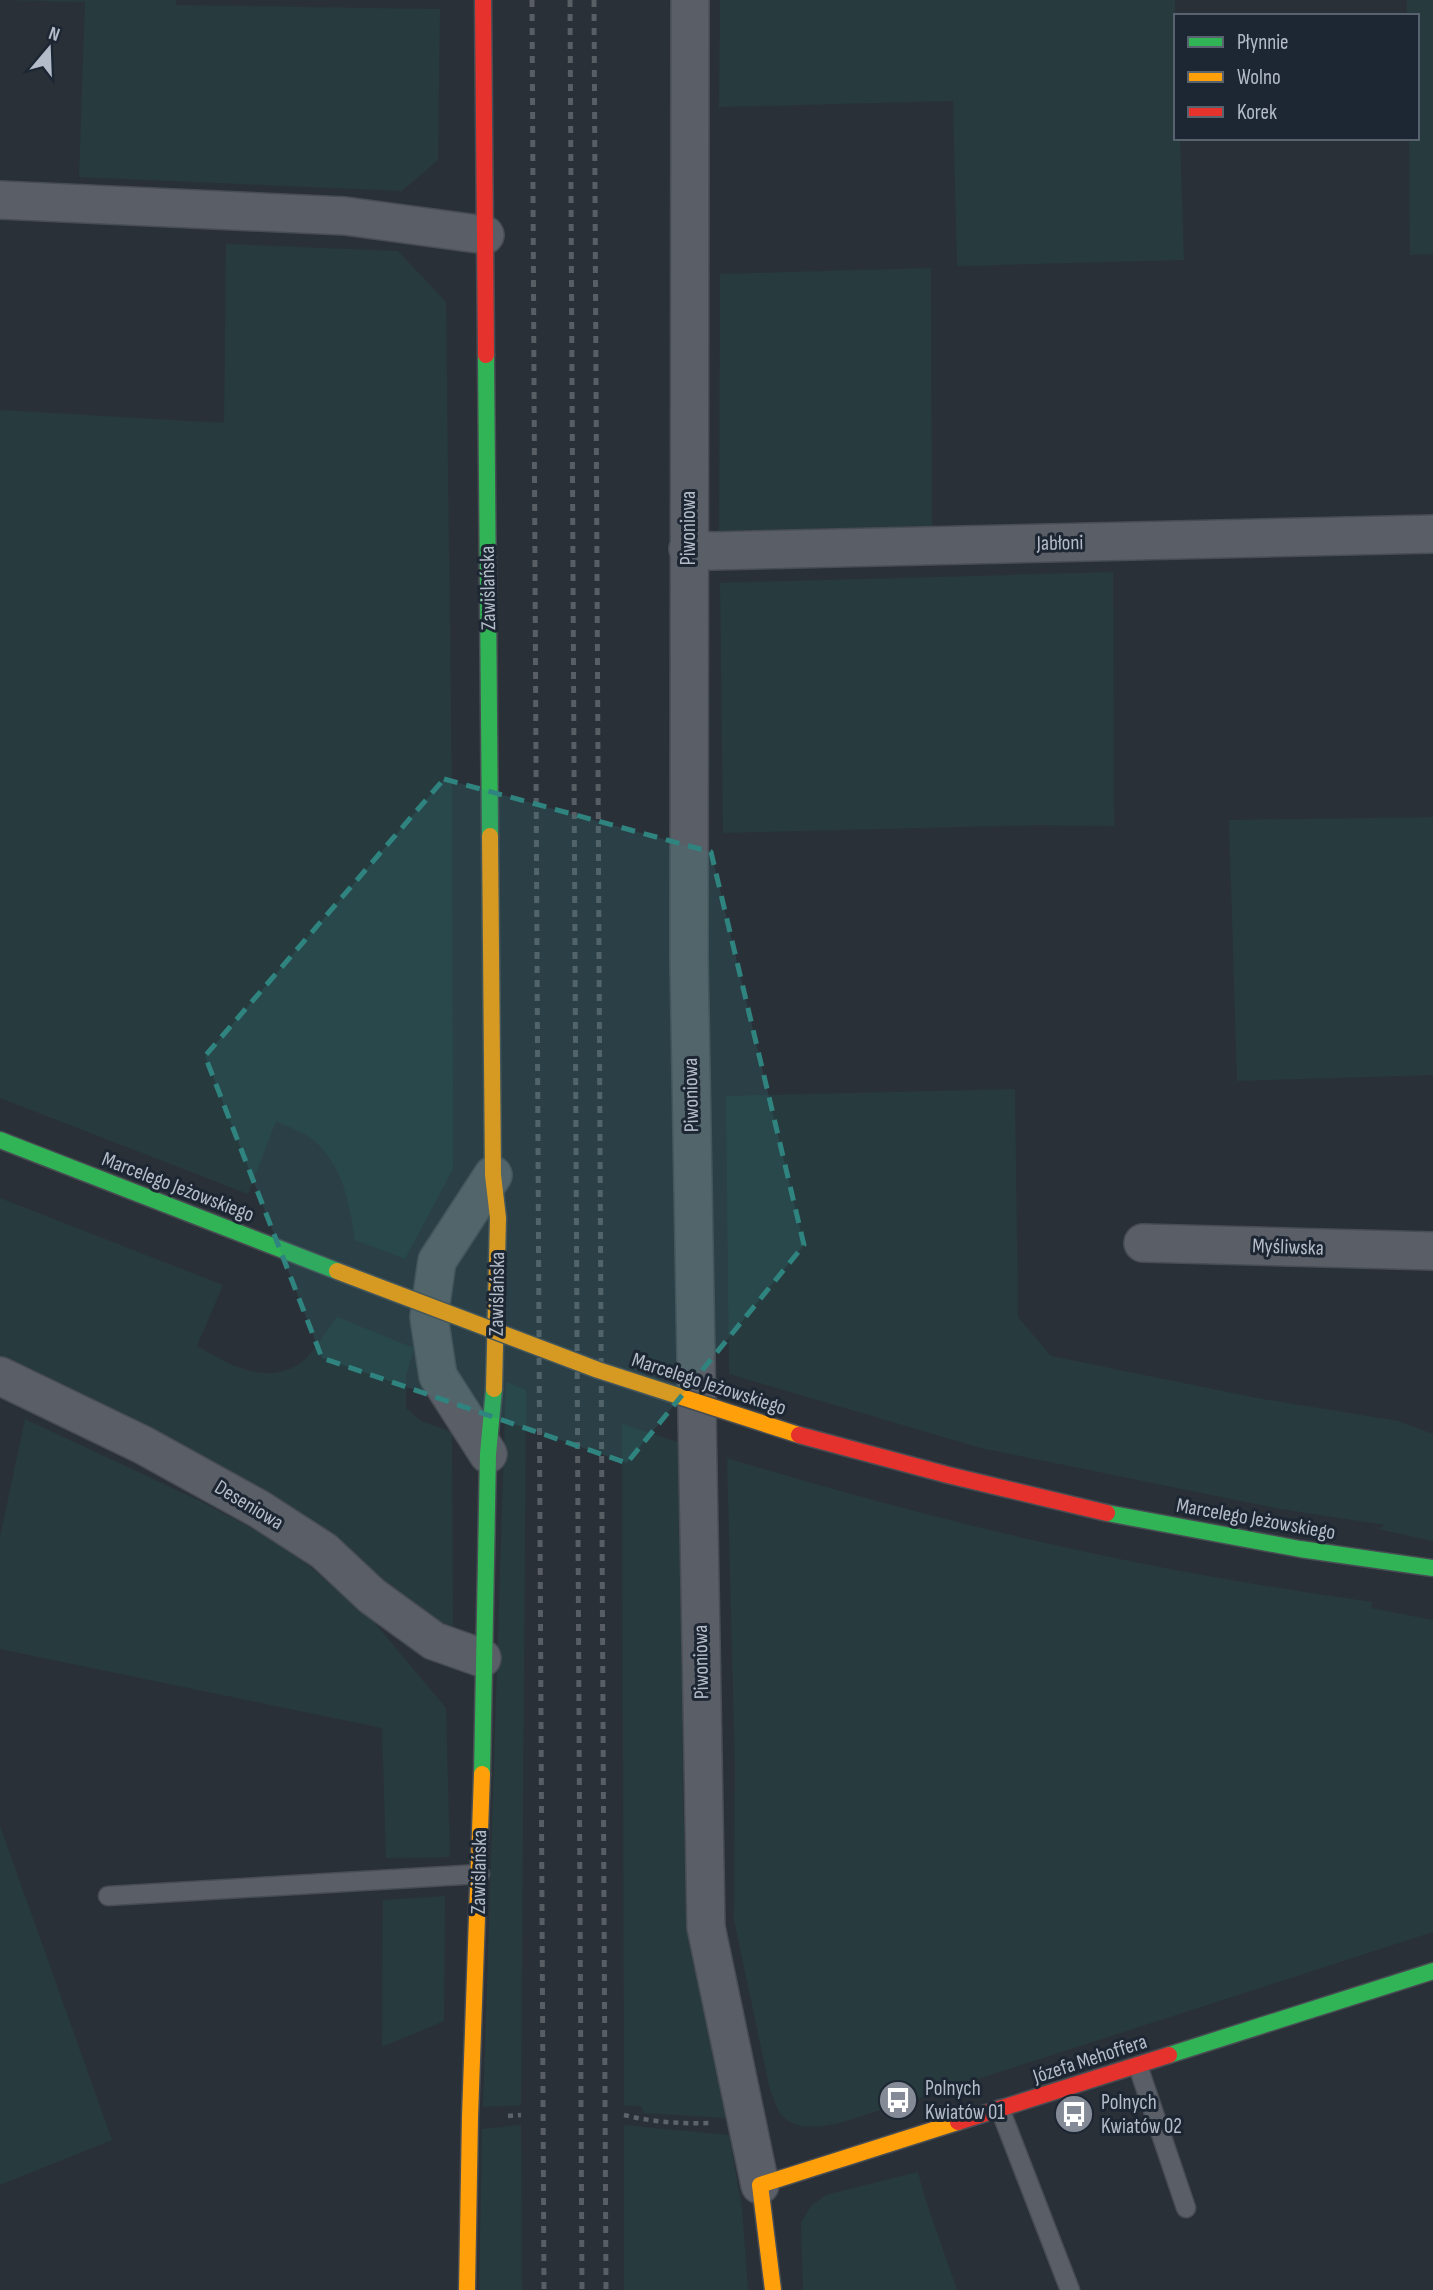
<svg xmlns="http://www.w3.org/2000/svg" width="1433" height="2290" viewBox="0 0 1433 2290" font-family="'Sofia Sans Condensed',sans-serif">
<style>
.green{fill:#273a3e}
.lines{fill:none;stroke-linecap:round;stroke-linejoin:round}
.lane-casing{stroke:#484c53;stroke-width:21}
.street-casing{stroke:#484c53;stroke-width:40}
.fast-casing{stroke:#484c53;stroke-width:19}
.slow-casing{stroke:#484c53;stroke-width:19}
.jam-casing{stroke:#484c53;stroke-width:19}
.path{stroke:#5d636a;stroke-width:4.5;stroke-dasharray:5 5;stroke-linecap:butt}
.lane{stroke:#5a5e66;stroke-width:18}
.street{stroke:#5a5e66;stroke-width:37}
.fast{stroke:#30b455;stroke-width:16}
.slow{stroke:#ff9f0a;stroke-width:16}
.jam{stroke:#e5322d;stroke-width:16}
.rail{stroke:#595d64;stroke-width:5;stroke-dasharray:7 7;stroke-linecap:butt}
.slow-bridge-casing{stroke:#484c53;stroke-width:19;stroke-linecap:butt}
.jam-bridge-casing{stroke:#484c53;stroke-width:19;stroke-linecap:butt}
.slow-bridge{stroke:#ff9f0a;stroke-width:16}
.jam-bridge{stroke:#e5322d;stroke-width:16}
.marked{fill:#308480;fill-opacity:0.2;stroke:#308480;stroke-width:5;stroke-dasharray:14 9;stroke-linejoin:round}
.labels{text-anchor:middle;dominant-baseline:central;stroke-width:6;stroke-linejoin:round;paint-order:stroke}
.street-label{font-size:21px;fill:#b4bcc9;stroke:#1d2633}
.poi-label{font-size:21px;fill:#b4bcc9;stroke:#1d2633;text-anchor:start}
</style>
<rect width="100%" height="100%" fill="#2a3038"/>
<!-- green -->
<path class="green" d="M 0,0 L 176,0 L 176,5 L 440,9 L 438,160 L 402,191 L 79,177 L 85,2 Z
M 720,0 L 1175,0 L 1176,138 L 1180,138 L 1184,260 L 957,266 L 953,101 L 719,107 Z
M 1407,0 L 1433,0 L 1433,254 L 1410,255 L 1409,138 L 1417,138 L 1417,16 L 1407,16 Z
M 226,244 L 398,251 L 446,302 L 452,792 L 453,1169 L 405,1259 L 355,1240 C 350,1204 343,1167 315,1141 C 305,1132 288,1127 276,1121 L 248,1194 L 0,1098 L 0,410 L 224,423 Z
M 931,268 L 932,528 L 719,533 L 720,274 Z
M 1113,572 L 1114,826 L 1037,825 L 723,833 L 720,583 Z
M 1433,817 L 1433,1075 L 1237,1081 L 1229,820 Z
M 1015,1089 L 1018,1317 L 1051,1356 L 1257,1398 L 1398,1421 L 1433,1434 L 1433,1541 L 1378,1529 L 1385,1525 L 1280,1509 L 981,1448 L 729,1374 L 726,1096 Z
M 0,1198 L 223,1285 L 197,1346 C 228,1364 264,1386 299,1364 C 312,1356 327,1330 337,1317 L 414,1348 L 406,1375 L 406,1408 L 421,1421 L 452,1432 L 453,1631 L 281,1506 L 0,1362 Z
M 506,1382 L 526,1390 L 521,2105 L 483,2107 Z
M 25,1419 L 200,1501 L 287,1547 L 374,1622 L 446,1708 L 450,1857 L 386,1858 L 382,1728 L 0,1649 L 0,1537 Z
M 622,1424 L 681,1443 L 683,1799 L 687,1904 L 726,2118 L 644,2113 L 641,2106 L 624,2105 Z
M 727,1458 C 938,1523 1153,1572 1372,1602 L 1371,1608 L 1433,1620 L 1433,1932 L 913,2100 L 910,2090 L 881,2099 L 884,2109 C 855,2117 798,2144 778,2110 C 775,2104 773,2096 770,2090 L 734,1920 L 735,1768 Z
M 0,1826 L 112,2140 L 0,2185 Z
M 445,1896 L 444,2021 L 382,2047 L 383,1900 Z
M 521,2125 L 522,2290 L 479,2290 L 482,2129 Z
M 624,2125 L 729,2135 L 742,2208 L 748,2290 L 624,2290 Z
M 918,2172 L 925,2198 L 957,2290 L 803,2290 L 801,2223 L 811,2206 L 826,2195 Z"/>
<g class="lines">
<!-- lane casing -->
<g class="lane-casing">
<path id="lane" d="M 108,1896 L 480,1874
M 1138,2066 L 1186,2208
M 1000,2109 L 1070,2290"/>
</g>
<!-- street casing -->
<g class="street-casing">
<path id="street" d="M 690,0 L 689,959 L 706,1927 L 760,2185
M 0,200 L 345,216 L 485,235
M 688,549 L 713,551 L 1433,534
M 1143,1243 L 1433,1251
M 0,1376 L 143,1445 L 259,1509 L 324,1551 L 372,1596 L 434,1641 L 482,1658
M 488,1454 L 438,1376 L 429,1317 L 437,1261 L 493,1175"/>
</g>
<!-- fast casing -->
<g class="fast-casing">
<path id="fast" d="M 486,355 L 490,836
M 0,1140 L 337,1271
M 1107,1513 L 1300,1549 L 1433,1568
M 482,1774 L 488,1454 L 494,1389
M 1169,2055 L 1433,1971"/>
</g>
<!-- slow casing -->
<g class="slow-casing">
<path id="slow" d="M 490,836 L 493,1175 L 498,1218 L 494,1389
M 467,2290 L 470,2117 L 482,1774
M 773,2290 L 760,2185 L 958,2122"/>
</g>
<!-- jam casing -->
<g class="jam-casing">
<path id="jam" d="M 483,0 L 486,355
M 958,2122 L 1169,2055"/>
</g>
<!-- path -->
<path class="path" d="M 624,2115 C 652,2122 681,2124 710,2123
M 508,2116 L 521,2115"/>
<!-- lane -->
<use href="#lane" class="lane"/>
<!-- street -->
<use href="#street" class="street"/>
<!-- fast -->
<use href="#fast" class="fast"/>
<!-- slow -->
<use href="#slow" class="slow"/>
<!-- jam -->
<use href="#jam" class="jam"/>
<!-- rail -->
<path class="rail" d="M 532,0 L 544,2290
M 570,0 L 582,2290
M 594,0 L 606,2290"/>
<!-- slow-bridge casing -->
<g class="slow-bridge-casing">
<path id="slow-bridge" d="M 337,1271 L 598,1370 L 799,1435"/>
</g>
<!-- jam-bridge casing -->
<g class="jam-bridge-casing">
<path id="jam-bridge" d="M 799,1435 L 948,1475 L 1107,1513"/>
</g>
<!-- slow-bridge -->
<use href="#slow-bridge" class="slow-bridge"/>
<!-- jam-bridge -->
<use href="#jam-bridge" class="jam-bridge"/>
</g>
<!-- marked area -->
<path class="marked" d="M 444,779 L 711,852 L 804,1245 L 627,1463 L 322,1358 L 205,1056 Z"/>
<!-- icons -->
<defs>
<g id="bus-disc" transform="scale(2.0125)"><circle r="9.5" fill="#848b96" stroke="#1d2633"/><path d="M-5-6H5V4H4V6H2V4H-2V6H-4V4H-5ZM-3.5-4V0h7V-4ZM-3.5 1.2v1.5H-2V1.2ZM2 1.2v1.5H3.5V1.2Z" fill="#fff"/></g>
</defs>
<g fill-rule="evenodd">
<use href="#bus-disc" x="898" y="2100"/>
<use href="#bus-disc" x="1074" y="2114"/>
</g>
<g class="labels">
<!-- street labels -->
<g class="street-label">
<text transform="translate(688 528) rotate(-90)">Piwoniowa</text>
<text transform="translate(1060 543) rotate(-1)">Jabłoni</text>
<text transform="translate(488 588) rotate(-91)">Zawiślańska</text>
<text transform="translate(691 1095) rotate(-91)">Piwoniowa</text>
<text transform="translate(178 1187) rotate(21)">Marcelego Jeżowskiego</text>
<text transform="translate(1288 1247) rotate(2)">Myśliwska</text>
<text transform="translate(497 1294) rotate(-89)">Zawiślańska</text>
<text transform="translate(709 1384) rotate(18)">Marcelego Jeżowskiego</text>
<text transform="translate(249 1505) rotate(31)">Deseniowa</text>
<text transform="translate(1256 1519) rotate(10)">Marcelego Jeżowskiego</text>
<text transform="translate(701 1662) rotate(-91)">Piwoniowa</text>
<text transform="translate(479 1872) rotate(-89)">Zawiślańska</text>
<text transform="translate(1090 2059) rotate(-18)">Józefa Mehoffera</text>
</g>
<!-- poi labels -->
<g class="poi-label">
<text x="925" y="2088">Polnych<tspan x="925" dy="24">Kwiatów 01</tspan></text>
<text x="1101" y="2102">Polnych<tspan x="1101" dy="24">Kwiatów 02</tspan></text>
</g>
</g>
<!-- legend -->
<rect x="1174" y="14" width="245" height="126" fill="#1d2633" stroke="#59626f" stroke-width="2"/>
<rect x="1188" y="37" width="35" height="10" fill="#30b455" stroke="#59626f" stroke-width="2"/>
<text x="1237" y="49" font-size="21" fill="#b4bcc9">Płynnie</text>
<rect x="1188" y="72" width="35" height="10" fill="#ff9f0a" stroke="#59626f" stroke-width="2"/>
<text x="1237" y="84" font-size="21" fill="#b4bcc9">Wolno</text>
<rect x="1188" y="107" width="35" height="10" fill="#e5322d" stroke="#59626f" stroke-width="2"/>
<text x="1237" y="119" font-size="21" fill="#b4bcc9">Korek</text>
<!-- north arrow -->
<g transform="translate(49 49) rotate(19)" stroke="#1d2633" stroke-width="5" paint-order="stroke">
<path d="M0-5L12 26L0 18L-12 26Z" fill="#b4bcc9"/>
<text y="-10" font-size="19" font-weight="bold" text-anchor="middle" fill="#b4bcc9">N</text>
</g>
</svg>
